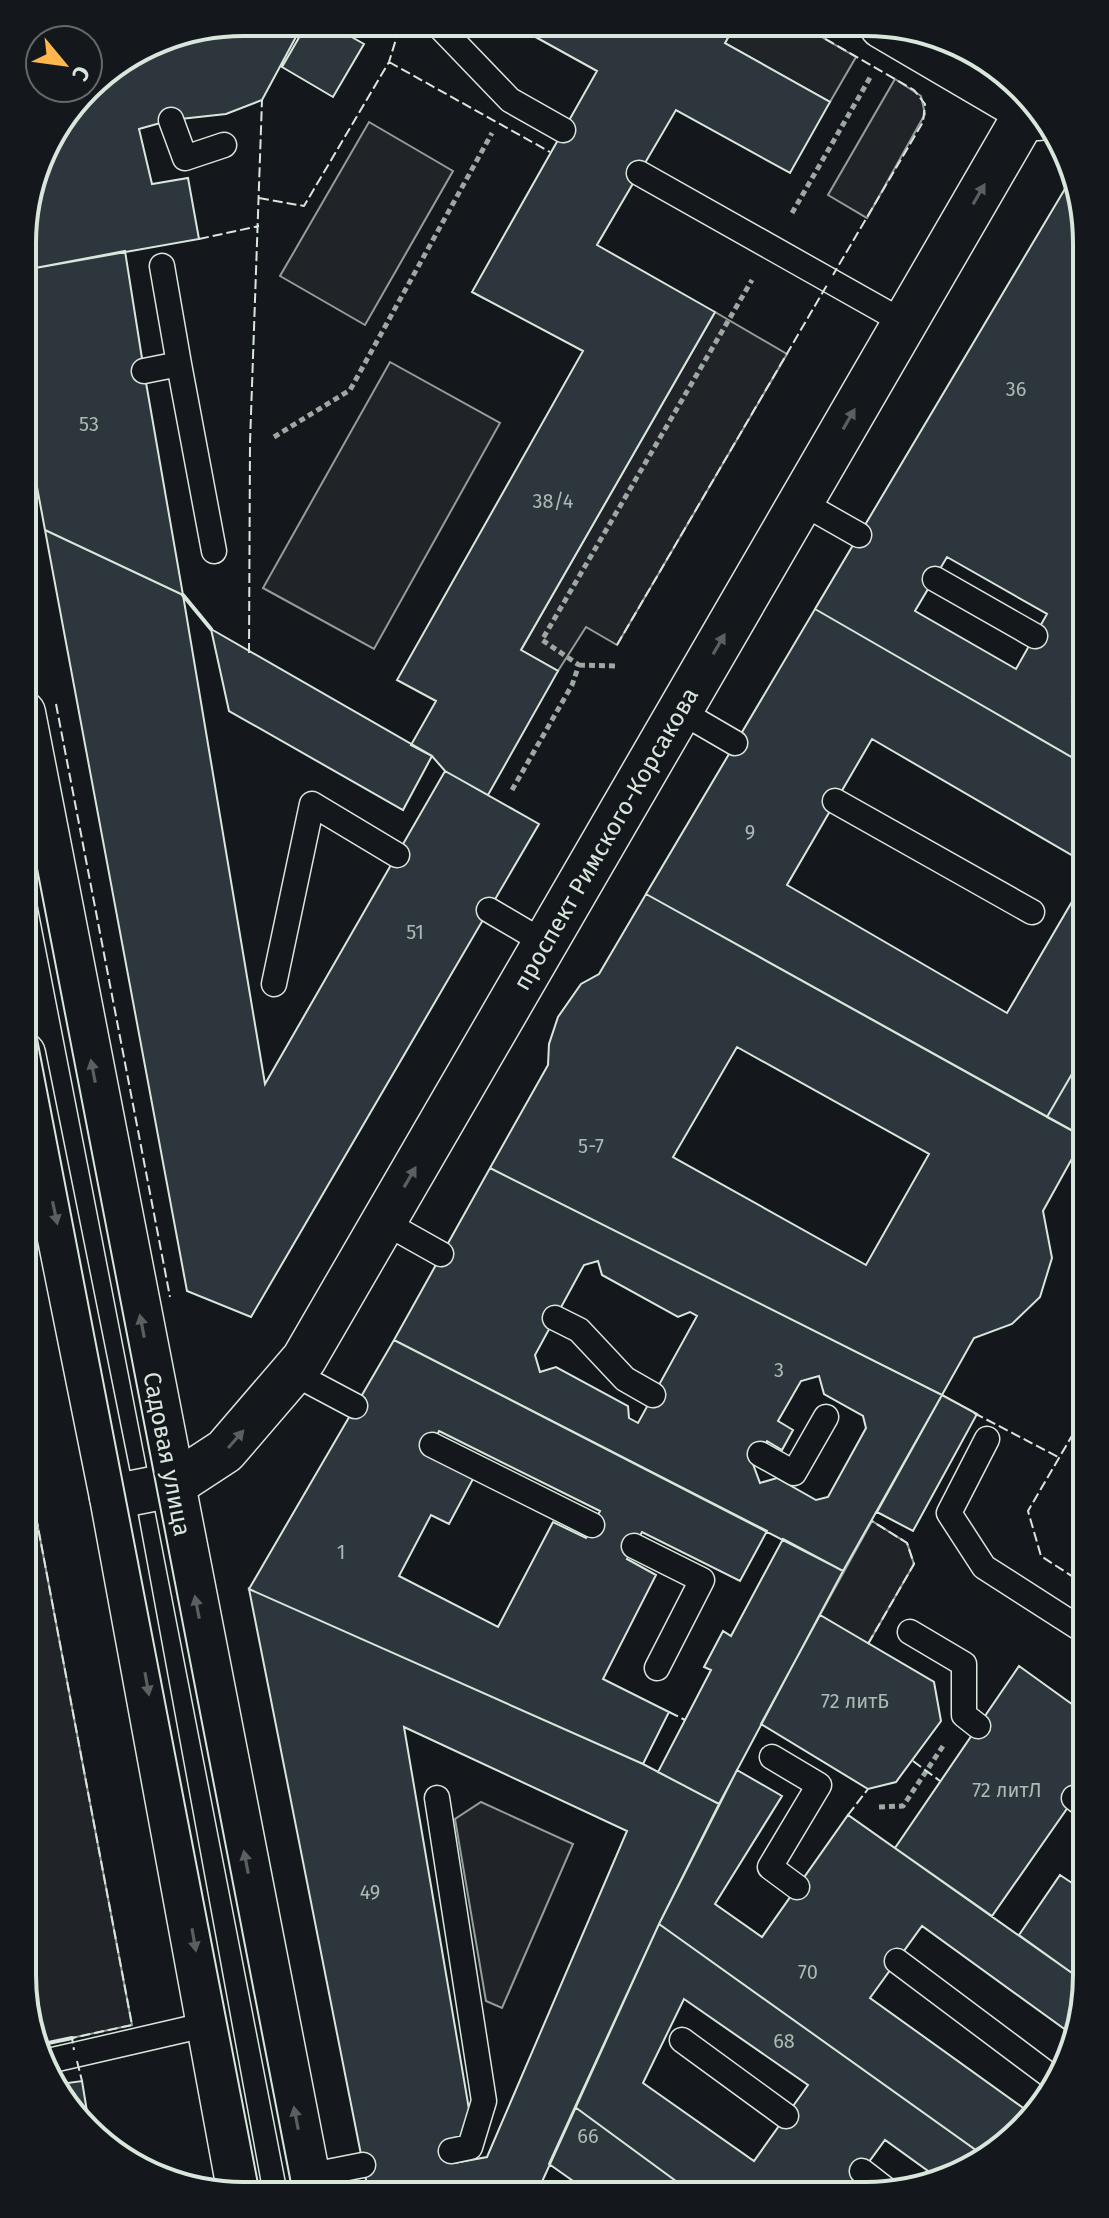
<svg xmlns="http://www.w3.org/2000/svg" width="1109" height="2218" viewBox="0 0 1109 2218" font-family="'Fira Sans',sans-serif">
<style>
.green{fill:#202428;stroke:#939e99;stroke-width:2}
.building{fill:#2c363c;stroke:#d8e6dc;stroke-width:2;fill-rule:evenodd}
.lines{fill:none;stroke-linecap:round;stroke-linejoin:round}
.lane-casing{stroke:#d8e6dc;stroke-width:27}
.street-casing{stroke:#d8e6dc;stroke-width:47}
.secondary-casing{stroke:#d8e6dc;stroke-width:47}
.path{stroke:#9da8a2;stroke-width:5;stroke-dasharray:6 4;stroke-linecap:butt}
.lane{stroke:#14181c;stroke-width:24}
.street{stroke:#14181c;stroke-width:44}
.secondary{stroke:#14181c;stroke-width:44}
.tram{stroke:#d8e6dc;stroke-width:2}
.fence{stroke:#d8e6dc;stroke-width:2;stroke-dasharray:10 4;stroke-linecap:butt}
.wall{stroke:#d8e6dc;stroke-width:4}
.oneway{fill:#59605f}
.labels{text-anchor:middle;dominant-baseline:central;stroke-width:6;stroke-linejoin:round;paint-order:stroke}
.number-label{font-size:20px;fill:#adbab4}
.street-label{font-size:24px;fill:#d8e6dc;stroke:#14181c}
.rim{fill:none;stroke:#d8e6dc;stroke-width:4}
</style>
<rect width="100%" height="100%" fill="#14181c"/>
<!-- green -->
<path class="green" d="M 735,25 L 801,25 L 856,57 L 830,102 L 725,43 Z
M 895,79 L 921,96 L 925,114 L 867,218 L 828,195 Z
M 369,122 L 453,171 L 365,325 L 280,276 Z
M 715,312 L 787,354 L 617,645 L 586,627 L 558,671 L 521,650 Z
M 390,362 L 500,423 L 374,649 L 263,588 Z
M 23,1448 L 132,2025 L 34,2046 L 22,1975 Z
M 872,1521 L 907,1543 L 914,1564 L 868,1644 L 820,1615 Z
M 481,1802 L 573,1844 L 502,2008 L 486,2001 L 455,1819 Z"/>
<!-- building -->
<path class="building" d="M 243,22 L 304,22 L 262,100 L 226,114 L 171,120 L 139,129 L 152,184 L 188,178 L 199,239 L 24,270 L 24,215 L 45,145 L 97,77 L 159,39 Z
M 308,22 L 327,23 L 364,44 L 333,97 L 282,67 Z
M 512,24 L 735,25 L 725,43 L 830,102 L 790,173 L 676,110 L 597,245 L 715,312 L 521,650 L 558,671 L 488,795 L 445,771 L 432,756 L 411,745 L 436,701 L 397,680 L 583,351 L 472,292 L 597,71 Z
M 1072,177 L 1077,180 L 1087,243 L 1087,675 L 1072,701 L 1087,710 L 1087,766 L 815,609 ZM 947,557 L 1047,614 L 1016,669 L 915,611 Z
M 125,251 L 144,371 L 183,595 L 45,530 L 24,417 L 24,270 Z
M 45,530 L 183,595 L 265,1084 L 445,771 L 539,824 L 251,1317 L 187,1291 Z
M 815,609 L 1087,766 L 1087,864 L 872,739 L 787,885 L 1007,1013 L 1087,876 L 1087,1048 L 1047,1117 L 646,894 Z
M 211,629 L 432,756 L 403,810 L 229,711 Z
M 646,894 L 1084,1137 L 1043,1211 L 1052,1258 L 1040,1297 L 1012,1324 L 974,1338 L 942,1395 L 490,1168 L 548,1065 L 549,1044 L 558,1017 L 581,984 L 599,974 ZM 737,1047 L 929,1154 L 866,1265 L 673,1157 Z
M 1087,1048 L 1087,1114 L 1076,1133 L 1047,1117 Z
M 490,1168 L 942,1395 L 843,1571 L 394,1340 ZM 598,1261 L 602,1275 L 678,1317 L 690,1312 L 697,1316 L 638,1423 L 629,1418 L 628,1406 L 556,1367 L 540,1372 L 535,1355 L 584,1265 ZM 819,1376 L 824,1394 L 863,1416 L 866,1428 L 828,1497 L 816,1500 L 777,1478 L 760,1483 L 753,1464 L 767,1441 L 782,1450 L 793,1430 L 778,1421 L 801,1381 Z
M 394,1340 L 767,1531 L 740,1581 L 642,1532 L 627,1559 L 656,1575 L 603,1679 L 669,1712 L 643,1764 L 249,1589 ZM 439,1431 L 600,1511 L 586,1538 L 553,1522 L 498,1627 L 399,1576 L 431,1515 L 449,1524 L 473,1479 L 427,1454 Z
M 942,1395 L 977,1414 L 913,1531 L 877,1512 Z
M 783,1539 L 843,1571 L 719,1804 L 658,1772 L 711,1670 L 704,1667 L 723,1631 L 731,1636 Z
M 249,1589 L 643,1764 L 719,1804 L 659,1924 L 536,2195 L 369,2195 ZM 404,1727 L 627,1831 L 487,2157 L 454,2163 L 448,2143 L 459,2138 L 471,2121 Z
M 820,1615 L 934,1682 L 941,1721 L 896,1782 L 868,1789 L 761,1724 Z
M 1019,1666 L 1087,1715 L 1087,1780 L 992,1916 L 895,1848 Z
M 737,1770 L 782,1796 L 715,1904 L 762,1937 L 848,1815 L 1086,1983 L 1086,1990 L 1070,2033 L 922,1926 L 870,1998 L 1033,2115 L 980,2153 L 659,1924 Z
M 1060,1875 L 1087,1893 L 1086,1983 L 1019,1935 Z
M 659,1924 L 980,2153 L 942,2181 L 885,2140 L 844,2196 L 695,2195 L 575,2107 ZM 684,1999 L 808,2085 L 754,2161 L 643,2083 Z
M 82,2081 L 90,2130 L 60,2084 Z
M 575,2107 L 695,2195 L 593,2195 L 549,2164 Z"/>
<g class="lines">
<!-- lane casing -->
<g class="lane-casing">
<path id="lane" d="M 436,23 L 510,100 L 563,130
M 171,120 L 185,158 L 224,145
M 639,173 L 905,323
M 162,266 L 179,364
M 144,371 L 179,364 L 214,551
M 801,502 L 859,535
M 935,579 L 1035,636
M 680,711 L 735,743
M 835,801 L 1032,912
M 489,910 L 545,943
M 274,984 L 312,804 L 397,855
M 384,1222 L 441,1254
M 555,1318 L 579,1330 L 625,1379 L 653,1395
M 293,1373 L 355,1406
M 987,1439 L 949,1513 L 984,1567 L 1087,1633
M 432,1445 L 592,1525
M 760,1454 L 794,1473 L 826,1417
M 634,1546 L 702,1580 L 657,1668
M 910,1632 L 964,1664 L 964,1715 L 978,1726
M 772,1757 L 819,1785 L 770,1867 L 797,1887
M 437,1798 L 484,2101 L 470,2147 L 451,2151
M 1074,1798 L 1087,1808
M 897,1961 L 1053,2078
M 682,2040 L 786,2116
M 44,2062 L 209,2024
M 862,2171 L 889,2192
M 307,2176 L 363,2165"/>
</g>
<!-- street casing -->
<g class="street-casing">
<path id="street" d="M 882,26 L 1039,118
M 112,1497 L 173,1485 L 225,1451 L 304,1359 L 1031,105"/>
</g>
<!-- secondary casing -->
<g class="secondary-casing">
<path id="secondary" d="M 23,713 L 311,2194
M 23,1054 L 112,1497 L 240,2194"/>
</g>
<!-- path -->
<path class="path" d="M 792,213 L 871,76
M 24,433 L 26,432
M 274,437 L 350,390 L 492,133
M 579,665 L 618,666
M 512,790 L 572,685 L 579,665 L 542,640 L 752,280
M 23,1414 L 34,1413
M 879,1807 L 903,1806 L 943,1746"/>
<!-- lane -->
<use href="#lane" class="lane"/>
<!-- street -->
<use href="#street" class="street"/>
<!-- secondary -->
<use href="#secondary" class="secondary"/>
<!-- tram -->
<path class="tram" d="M 23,796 L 293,2194
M 23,966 L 260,2194"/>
<!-- fence -->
<path class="fence" d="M 801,25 L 914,90 L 925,104 L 923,122 L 833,275
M 389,62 L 550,152
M 259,198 L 304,206 L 389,62 L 401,23
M 199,239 L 259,226
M 617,645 L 827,285
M 249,653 L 250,443 L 262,100
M 56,704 L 170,1297
M 974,1413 L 1060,1458
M 23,1448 L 132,2025 L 72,2038 L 74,2050
M 1087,1586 L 1041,1556 L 1028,1511 L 1087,1410
M 868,1644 L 914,1564 L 907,1543 L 872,1521
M 669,1712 L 685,1720
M 913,1761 L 940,1781
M 848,1815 L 868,1789
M 77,2061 L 82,2081"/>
<!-- wall -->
<path class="wall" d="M 183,595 L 211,629
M 34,2046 L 72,2038"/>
</g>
<!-- one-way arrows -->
<defs><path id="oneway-solid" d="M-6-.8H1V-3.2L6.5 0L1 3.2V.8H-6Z" transform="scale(2)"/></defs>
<g class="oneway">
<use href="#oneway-solid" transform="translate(979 194) rotate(-60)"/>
<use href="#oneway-solid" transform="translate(849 419) rotate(-60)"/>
<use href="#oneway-solid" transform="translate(719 644) rotate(-60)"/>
<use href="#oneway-solid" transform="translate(93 1071) rotate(-101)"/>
<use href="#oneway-solid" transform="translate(410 1177) rotate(-60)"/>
<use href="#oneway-solid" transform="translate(55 1213) rotate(78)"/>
<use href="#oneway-solid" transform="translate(142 1326) rotate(-101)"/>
<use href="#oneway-solid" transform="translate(236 1439) rotate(-49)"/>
<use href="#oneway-solid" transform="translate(197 1607) rotate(-101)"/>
<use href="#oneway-solid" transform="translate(147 1684) rotate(80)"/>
<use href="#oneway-solid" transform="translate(246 1862) rotate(-101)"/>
<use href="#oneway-solid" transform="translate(194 1940) rotate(80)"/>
<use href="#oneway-solid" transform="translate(296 2118) rotate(-101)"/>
</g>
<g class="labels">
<!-- number labels -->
<g class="number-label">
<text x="1016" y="389">36</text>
<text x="89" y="424">53</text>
<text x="553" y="501">38/4</text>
<text x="750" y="832">9</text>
<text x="415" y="932">51</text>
<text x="591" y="1146">5-7</text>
<text x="779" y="1370">3</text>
<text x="341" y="1552">1</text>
<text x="855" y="1701">72 литБ</text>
<text x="1007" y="1790">72 литЛ</text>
<text x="370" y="1892">49</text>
<text x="808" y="1972">70</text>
<text x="784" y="2041">68</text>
<text x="588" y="2136">66</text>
</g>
<!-- street labels -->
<g class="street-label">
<text transform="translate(606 839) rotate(-60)">проспект Римского-Корсакова</text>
<text transform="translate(167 1454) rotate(79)">Садовая улица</text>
</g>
</g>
<!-- crop -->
<path d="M0 0H1109V2218H0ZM243 36H866A207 207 0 0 1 1073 243V1975A207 207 0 0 1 866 2182H243A207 207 0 0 1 36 1975V243A207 207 0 0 1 243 36Z" fill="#14181c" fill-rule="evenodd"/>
<path class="rim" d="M243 36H866A207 207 0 0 1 1073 243V1975A207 207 0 0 1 866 2182H243A207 207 0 0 1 36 1975V243A207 207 0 0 1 243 36Z"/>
<!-- north arrow -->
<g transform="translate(64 64) rotate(119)"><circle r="38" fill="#14181c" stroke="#626a69" stroke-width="2"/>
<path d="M0-6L14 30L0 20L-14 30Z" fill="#ffb74d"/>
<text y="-12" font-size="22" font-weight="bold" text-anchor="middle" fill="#d8e6dc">С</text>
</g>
</svg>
